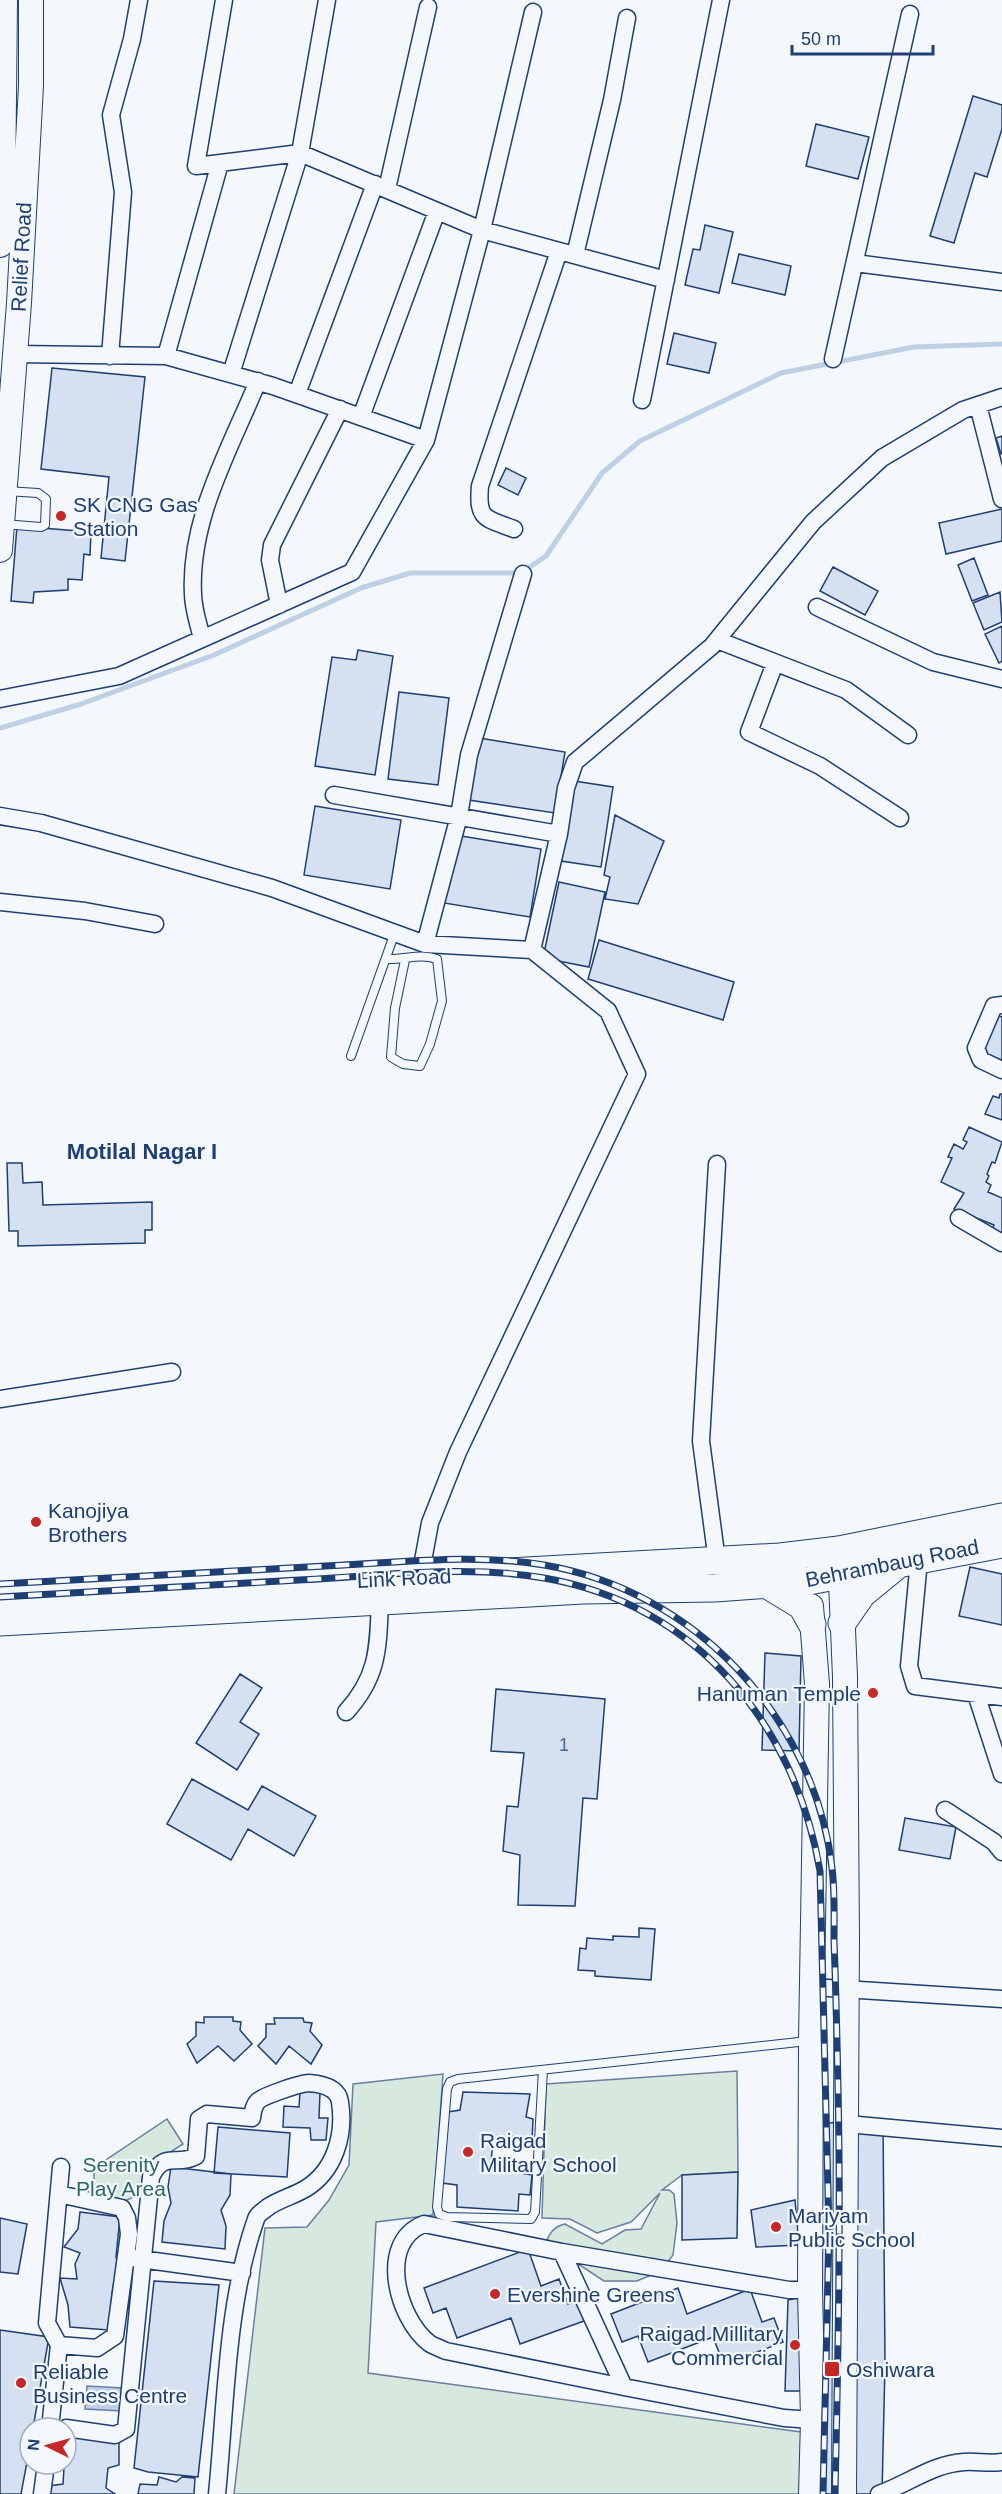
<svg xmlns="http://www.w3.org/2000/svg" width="1002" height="2494" viewBox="0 0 1002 2494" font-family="Arial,sans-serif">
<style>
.green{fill:#d7e8df;stroke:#687fa3;stroke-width:1.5}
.water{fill:#bed0e5;stroke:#687fa3;stroke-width:1.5}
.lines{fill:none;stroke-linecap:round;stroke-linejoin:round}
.stream{stroke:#bed0e5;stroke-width:5}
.building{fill:#d5e0f0;stroke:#1d3f73;stroke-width:1.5}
.lane-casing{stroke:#1d3f73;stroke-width:10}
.street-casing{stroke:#1d3f73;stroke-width:19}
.secondary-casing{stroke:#1d3f73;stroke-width:26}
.primary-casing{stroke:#1d3f73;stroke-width:29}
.lane{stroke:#f4f7fb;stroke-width:8}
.street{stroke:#f4f7fb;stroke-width:16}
.secondary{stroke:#f4f7fb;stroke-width:24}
.primary{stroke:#f4f7fb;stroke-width:27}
.rail-casing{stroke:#1d3f73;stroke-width:7}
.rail{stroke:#f4f7fb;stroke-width:4.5;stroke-dasharray:14;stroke-linecap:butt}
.poi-dot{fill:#c62828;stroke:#f4f7fb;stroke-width:2}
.labels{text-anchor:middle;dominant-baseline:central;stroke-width:4.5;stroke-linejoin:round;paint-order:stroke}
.number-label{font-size:18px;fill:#4b6792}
.street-label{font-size:21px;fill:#1d3f73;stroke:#f4f7fb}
.poi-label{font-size:21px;fill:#1d3f73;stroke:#f4f7fb;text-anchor:start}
.park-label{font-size:21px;fill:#2c6c60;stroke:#f4f7fb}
.neighbourhood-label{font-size:22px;font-weight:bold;fill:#1d3f73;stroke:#f4f7fb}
</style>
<rect width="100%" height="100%" fill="#f4f7fb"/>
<!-- green -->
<path class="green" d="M 737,2071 L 738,2172 L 682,2175 L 662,2190 L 669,2190 L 674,2194 L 677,2223 L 673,2255 L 661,2271 L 637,2281 L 604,2281 L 546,2243 C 549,2233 555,2226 565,2224 L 602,2244 L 625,2230 L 641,2229 L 660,2193 L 631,2222 L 597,2233 L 570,2219 L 542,2218 L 546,2084 Z
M 443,2074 L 433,2215 L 376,2222 L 368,2373 L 801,2432 L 800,2494 L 234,2494 L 265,2228 L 307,2227 L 329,2200 L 349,2165 L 353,2084 Z
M 167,2119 L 183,2144 L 149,2166 L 138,2195 L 125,2201 L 99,2193 L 94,2182 L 94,2168 Z"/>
<!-- water -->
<path class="water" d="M 87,2386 L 122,2388 L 121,2411 L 85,2409 Z"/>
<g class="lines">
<!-- stream -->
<path class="stream" d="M 0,728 L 81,704 L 214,655 L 361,588 L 410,573 L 521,573 L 546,556 L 602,473 L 640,441 L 781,373 L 914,347 L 1002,344"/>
</g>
<!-- building -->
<path class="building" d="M 973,96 L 1002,105 L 1002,129 L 987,177 L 975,173 L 954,243 L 930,236 Z
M 816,124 L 869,137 L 858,179 L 806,166 Z
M 705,225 L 733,232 L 719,293 L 685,285 L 693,249 L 700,250 Z
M 739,254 L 791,266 L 785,295 L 732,283 Z
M 674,333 L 716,343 L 709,373 L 667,364 Z
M 52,368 L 145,377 L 125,561 L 101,558 L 109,477 L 41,469 Z
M 1002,436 L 1002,454 L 1001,454 L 996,438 Z
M 506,468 L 526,478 L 518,495 L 498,485 Z
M 1002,509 L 1002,541 L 946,554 L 939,523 Z
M 17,526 L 91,532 L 90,555 L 84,554 L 82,580 L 68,579 L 68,590 L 34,592 L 33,603 L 11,601 Z
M 974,558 L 988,595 L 972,601 L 958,565 Z
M 833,567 L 878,591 L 865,615 L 820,591 Z
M 1000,592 L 1002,622 L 984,630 L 973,603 Z
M 1002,626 L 1002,661 L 999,663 L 985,634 Z
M 358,650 L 393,656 L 375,775 L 315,766 L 332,657 L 356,660 Z
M 399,692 L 449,698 L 438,785 L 388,779 Z
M 479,738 L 565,752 L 555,813 L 469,800 Z
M 574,781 L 613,787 L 601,867 L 561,861 Z
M 315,806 L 401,820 L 390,889 L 304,875 Z
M 615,815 L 664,841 L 638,904 L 605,899 L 610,877 L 604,875 Z
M 455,835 L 541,849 L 530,917 L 444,903 Z
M 559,882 L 605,892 L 589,967 L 543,958 Z
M 599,940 L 734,982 L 723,1020 L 588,979 Z
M 996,1015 L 1002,1017 L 1002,1060 L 979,1053 Z
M 1000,1094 L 1002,1094 L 1002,1120 L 985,1114 L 993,1096 L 999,1098 Z
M 969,1127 L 1002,1142 L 995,1163 L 992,1162 L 987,1174 L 989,1176 L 986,1182 L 991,1185 L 988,1192 L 1002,1198 L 1002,1236 L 992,1230 L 994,1225 L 954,1209 L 964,1193 L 941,1182 L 952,1158 L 948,1157 L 954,1144 L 963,1149 L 967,1142 L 963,1140 Z
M 7,1163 L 22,1163 L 23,1183 L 42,1182 L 43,1205 L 152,1202 L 152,1230 L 145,1230 L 145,1243 L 18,1246 L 18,1231 L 9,1231 Z
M 970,1567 L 1002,1574 L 1002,1625 L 959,1616 Z
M 765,1653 L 801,1656 L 799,1751 L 762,1750 Z
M 240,1674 L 262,1688 L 240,1722 L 259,1734 L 237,1770 L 196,1743 Z
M 496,1689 L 605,1699 L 597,1799 L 583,1798 L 575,1906 L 518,1905 L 520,1855 L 503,1851 L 507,1806 L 518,1807 L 524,1753 L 491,1751 Z
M 192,1779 L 248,1810 L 262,1786 L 316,1816 L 294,1856 L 248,1829 L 231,1860 L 167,1824 Z
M 905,1818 L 956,1827 L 950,1859 L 899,1850 Z
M 639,1928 L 655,1929 L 651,1980 L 595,1976 L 595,1971 L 578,1970 L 580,1948 L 586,1949 L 587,1938 L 613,1940 L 613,1936 L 639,1937 Z
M 204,2017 L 233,2017 L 233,2021 L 241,2022 L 240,2030 L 252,2044 L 234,2061 L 218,2046 L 197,2063 L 187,2044 L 196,2036 L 196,2022 L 204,2023 Z
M 274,2018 L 303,2018 L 304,2022 L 312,2023 L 310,2031 L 322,2045 L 311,2064 L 289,2046 L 276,2064 L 258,2046 L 266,2037 L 266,2024 L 275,2024 Z
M 300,2091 L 320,2092 L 319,2118 L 328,2118 L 326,2140 L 311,2140 L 310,2128 L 283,2127 L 284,2106 L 299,2107 Z
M 463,2092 L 530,2094 L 526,2117 L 533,2119 L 532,2141 L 510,2136 L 493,2140 L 491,2163 L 510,2171 L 532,2175 L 530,2195 L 519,2194 L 518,2211 L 457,2207 L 457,2185 L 442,2183 L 448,2112 L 460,2110 Z
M 883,2120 L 885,2364 L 882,2494 L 806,2494 L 809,2124 Z
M 218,2127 L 290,2133 L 287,2177 L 214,2173 Z
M 171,2167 L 231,2174 L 230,2195 L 221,2210 L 226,2226 L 225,2249 L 162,2242 L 164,2221 L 171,2203 L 168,2187 Z
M 738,2172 L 737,2238 L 682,2240 L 682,2175 Z
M 795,2200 L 799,2245 L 756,2247 L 751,2210 Z
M 80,2212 L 120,2217 L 116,2257 L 121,2275 L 113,2286 L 108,2330 L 70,2327 L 68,2305 L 60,2278 L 77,2279 L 75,2264 L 80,2253 L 64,2247 L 78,2229 Z
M 0,2218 L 27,2224 L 18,2274 L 0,2272 Z
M 528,2249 L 541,2286 L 559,2279 L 568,2304 L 576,2301 L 584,2321 L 520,2344 L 511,2318 L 457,2338 L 446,2308 L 433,2313 L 424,2288 Z
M 154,2281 L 219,2285 L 198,2477 L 148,2472 L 134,2468 Z
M 678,2288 L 687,2314 L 750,2289 L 762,2322 L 774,2318 L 783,2342 L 724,2365 L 713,2337 L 648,2362 L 638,2336 L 622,2342 L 611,2314 Z
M 805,2296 L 801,2391 L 785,2391 L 788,2300 Z
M 0,2330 L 49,2337 L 33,2428 L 30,2428 L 30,2446 L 21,2494 L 0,2494 Z
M 66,2435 L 119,2441 L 119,2465 L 108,2468 L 106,2488 L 115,2494 L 47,2494 L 48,2486 L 63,2484 Z
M 159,2477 L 176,2482 L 182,2477 L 195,2478 L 194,2494 L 138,2494 L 140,2484 L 157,2485 Z"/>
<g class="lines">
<!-- lane casing -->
<g class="lane-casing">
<path id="lane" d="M 3,524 L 41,527 L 45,525 L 46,499 L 38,493 L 6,491
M 386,959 C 404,960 420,953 437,959 L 442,1001 L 430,1044 L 420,1066 L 403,1064 L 391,1057 L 395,1008 L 405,960
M 351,1056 L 394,935
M 543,2070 L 535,2212 L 531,2219 L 447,2217 L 439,2214 L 437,2207 L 447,2089 L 450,2082 L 458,2079 L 808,2041"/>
</g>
<!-- street casing -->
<g class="street-casing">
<path id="street" d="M 224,0 L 196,166 L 300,153 L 482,230 L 666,280
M 387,189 L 428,7
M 575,255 L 612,100 L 627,18
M 855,263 L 1002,282
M 15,354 L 166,356 L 273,386 L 426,440
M 110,356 L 123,192 L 111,115 L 132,39 L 139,0
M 166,356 L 220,163
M 833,359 L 910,14
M 231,374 L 300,153 L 327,0
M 297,394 L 375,184
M 642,400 L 721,0
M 978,405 L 1002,499
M 361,417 L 437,211
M 514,529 C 485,518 477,520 480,486 L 559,251
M 279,605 L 270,560 L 272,545 L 340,409
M 817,607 L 933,662 L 1002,679
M 202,639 C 199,625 193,609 193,594 C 189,519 230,449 258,381
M 717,640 L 846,690 L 908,735
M 775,663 L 749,732 L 820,766 L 900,818
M 0,699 L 119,676 L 352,572 L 426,440 L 482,230 L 533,12
M 0,816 L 41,823 L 272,888 L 425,944 L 532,950 L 559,834 L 334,795
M 559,834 L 566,788 L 575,762 L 712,646 L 813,522 L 882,458 L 963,410 L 1002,397
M 0,902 L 85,911 L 155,924
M 425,944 L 459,816 L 469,755 L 523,574
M 1002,1005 L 994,1006 L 976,1048 L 981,1060 L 1002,1070
M 959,1218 L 1002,1243
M 0,1399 L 172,1372
M 919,1560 L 909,1666 L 915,1686 L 1002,1697
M 717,1561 L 701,1441 L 717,1164
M 420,1577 L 430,1523 L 458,1452 L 637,1074 L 608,1011 L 532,950
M 976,1694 L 1002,1774
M 346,1712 C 379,1676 378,1647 380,1601
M 945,1810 L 994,1842 L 1002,1852
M 812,1987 L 1002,1999
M 847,2124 L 1002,2138
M 562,2252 L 424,2224 C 377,2242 397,2318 429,2343 C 433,2346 440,2348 446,2351 L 624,2387
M 133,2258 L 242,2273
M 810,2290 L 789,2290 L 562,2252 L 624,2387 L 784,2418 L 813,2420
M 59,2345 L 97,2348 L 115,2336 L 129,2234 L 127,2218 L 122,2208 L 59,2194
M 50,2428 L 59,2345 L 47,2323 L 61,2167
M 66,2428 L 115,2435 L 126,2429 L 151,2177 C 164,2150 177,2167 196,2156 L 199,2119 L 207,2114 L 252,2118 C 253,2112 253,2106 258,2101 C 263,2096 301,2083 309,2083 C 322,2084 338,2087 340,2102 C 345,2135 335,2171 305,2189 C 293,2196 280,2199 268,2207 C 264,2211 258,2213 256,2219 C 226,2304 226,2405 217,2494
M 42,2494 L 46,2464
M 879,2494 C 908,2484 932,2464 964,2462 C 977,2461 989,2464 1002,2462"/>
</g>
<!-- secondary casing -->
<g class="secondary-casing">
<path id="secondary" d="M 0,245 L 3,193 L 5,0
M 0,550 L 19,303 L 31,86 L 31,0
M 840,1558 L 845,1677 L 847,1938 L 844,2494
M 811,2494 L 813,2420 L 810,2290 L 811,2041 L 817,1684 L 811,1606"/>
</g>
<!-- primary casing -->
<g class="primary-casing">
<path id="primary" d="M 766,1584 L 802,1606 L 812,1624
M 0,1596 L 420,1577 L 780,1557 L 839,1550 L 1002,1517
M 0,1622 L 583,1590 L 715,1588 L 809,1581 L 1002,1544
M 842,1623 L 862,1594 L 895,1567"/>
</g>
<!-- lane -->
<use href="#lane" class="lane"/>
<!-- street -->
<use href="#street" class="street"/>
<!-- secondary -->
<use href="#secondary" class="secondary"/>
<!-- primary -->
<use href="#primary" class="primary"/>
<!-- rail casing -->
<g class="rail-casing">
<path id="rail" d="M 0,1584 C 108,1578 217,1572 325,1566 C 397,1563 473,1553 544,1565 C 693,1590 815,1717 832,1868 C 835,1892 834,1917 834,1941 C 836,1990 837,2039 838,2087 C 841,2223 838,2358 835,2494
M 0,1597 C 100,1591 199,1586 299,1580 C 379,1576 464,1564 544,1578 C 696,1604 795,1724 820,1871 L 829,2231 L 823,2494"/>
</g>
<!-- rail -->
<use href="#rail" class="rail"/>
</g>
<!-- markers -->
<g class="poi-dot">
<circle cx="61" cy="516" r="6"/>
<circle cx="36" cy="1522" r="6"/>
<circle cx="873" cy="1693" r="6"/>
<circle cx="468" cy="2152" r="6"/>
<circle cx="776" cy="2227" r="6"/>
<circle cx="495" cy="2294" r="6"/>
<circle cx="795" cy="2345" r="6"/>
<rect x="824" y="2361" width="16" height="16" rx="3"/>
<circle cx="21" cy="2383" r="6"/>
</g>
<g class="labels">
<!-- number labels -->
<g class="number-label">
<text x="564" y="1745">1</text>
</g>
<!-- street labels -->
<g class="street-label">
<text transform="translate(21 257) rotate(-87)">Relief Road</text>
<text transform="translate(892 1563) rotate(-11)">Behrambaug Road</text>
<text transform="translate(404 1578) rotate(-3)">Link Road</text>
</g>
<!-- poi labels -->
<g class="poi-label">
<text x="73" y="504">SK CNG Gas<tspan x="73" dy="24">Station</tspan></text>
<text x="48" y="1510">Kanojiya<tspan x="48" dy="24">Brothers</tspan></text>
<text x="861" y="1693" text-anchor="end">Hanuman Temple</text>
<text x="480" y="2140">Raigad<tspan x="480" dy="24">Military School</tspan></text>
<text x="788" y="2215">Mariyam<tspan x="788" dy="24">Public School</tspan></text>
<text x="507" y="2294">Evershine Greens</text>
<text x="783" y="2333" text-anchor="end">Raigad Millitary<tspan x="783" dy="24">Commercial</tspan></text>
<text x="846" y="2369">Oshiwara</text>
<text x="33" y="2371">Reliable<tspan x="33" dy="24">Business Centre</tspan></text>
</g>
<!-- park labels -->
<g class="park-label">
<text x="121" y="2164">Serenity<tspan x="121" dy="24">Play Area</tspan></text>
</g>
<!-- neighbourhood labels -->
<g class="neighbourhood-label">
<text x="142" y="1151">Motilal Nagar I</text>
</g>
</g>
<!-- north arrow -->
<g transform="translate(48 2446) rotate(275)"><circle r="28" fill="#f4f7fb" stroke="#9eadc5" stroke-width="1.5"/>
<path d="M0-4.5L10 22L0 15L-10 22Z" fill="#c62828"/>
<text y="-9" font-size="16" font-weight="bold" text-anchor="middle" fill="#1d3f73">N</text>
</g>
<!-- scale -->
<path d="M792 45v9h141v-9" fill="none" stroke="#1d3f73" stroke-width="3"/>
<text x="801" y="45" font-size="18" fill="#1d3f73" stroke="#f4f7fb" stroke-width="4.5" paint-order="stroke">50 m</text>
</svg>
